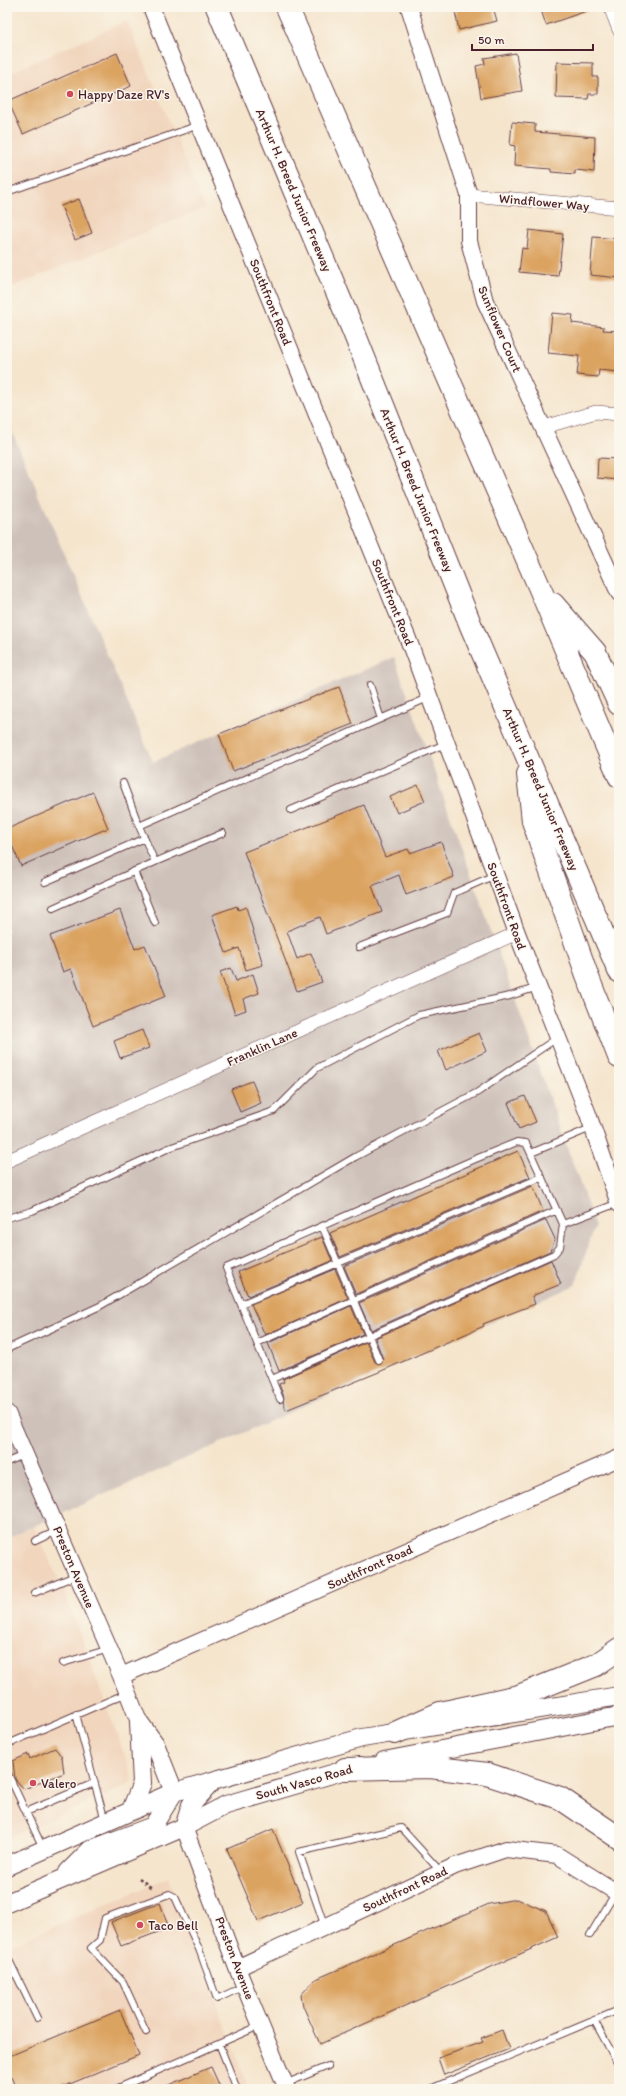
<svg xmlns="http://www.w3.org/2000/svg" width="626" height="2096" viewBox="0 0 626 2096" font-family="Itim,sans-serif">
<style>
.built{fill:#f1d5bd}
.industrial{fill:#cec1ba}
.building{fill:#dba361}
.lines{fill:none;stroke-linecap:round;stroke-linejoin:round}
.service-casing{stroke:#643d43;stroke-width:8}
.minor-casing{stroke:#643d43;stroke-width:14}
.tertiary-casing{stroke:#643d43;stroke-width:18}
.secondary-casing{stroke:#643d43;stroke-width:20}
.motorway-casing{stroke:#643d43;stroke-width:24}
.path{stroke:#643d43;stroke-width:2.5;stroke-dasharray:3 3;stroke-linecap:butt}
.service{stroke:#fff;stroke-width:6}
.minor{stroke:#fff;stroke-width:13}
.tertiary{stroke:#fff;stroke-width:16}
.secondary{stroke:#fff;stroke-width:18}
.motorway{stroke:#fff;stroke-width:22}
.poi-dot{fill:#d1495b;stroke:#fbf7ec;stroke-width:1.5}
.labels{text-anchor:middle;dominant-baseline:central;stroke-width:3;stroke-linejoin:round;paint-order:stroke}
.poi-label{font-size:13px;fill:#4a1f2b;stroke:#fbf7ec;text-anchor:start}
.street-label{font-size:13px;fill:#4a1f2b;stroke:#fbf7ec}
</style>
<rect width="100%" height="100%" fill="#fbf7ec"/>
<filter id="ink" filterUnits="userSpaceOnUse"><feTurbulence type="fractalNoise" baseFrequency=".025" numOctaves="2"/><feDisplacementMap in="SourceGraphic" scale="8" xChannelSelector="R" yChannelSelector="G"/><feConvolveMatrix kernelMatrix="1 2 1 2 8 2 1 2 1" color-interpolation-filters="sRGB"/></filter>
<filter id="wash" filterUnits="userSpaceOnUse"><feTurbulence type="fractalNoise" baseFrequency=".012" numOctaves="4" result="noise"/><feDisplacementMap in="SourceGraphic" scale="16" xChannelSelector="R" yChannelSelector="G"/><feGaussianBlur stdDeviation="0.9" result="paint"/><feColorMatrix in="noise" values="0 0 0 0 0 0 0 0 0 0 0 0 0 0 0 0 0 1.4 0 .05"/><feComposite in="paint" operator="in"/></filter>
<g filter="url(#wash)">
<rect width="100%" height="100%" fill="#f5e5cd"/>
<!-- built -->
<path class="built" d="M 127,21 L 205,208 L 7,289 L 7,74 Z
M 34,1526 L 65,1594 L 133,1778 L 128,1785 L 7,1838 L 7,1538 Z
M 169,1877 L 249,2089 L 7,2089 L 7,1947 Z"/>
<!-- industrial -->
<path class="industrial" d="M 7,420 L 153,762 L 394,657 L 595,1226 L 575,1285 L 7,1538 Z"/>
<g id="blocks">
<!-- building -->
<path class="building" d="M 454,7 L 493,7 L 497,21 L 459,30 Z
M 540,7 L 592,7 L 592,9 L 546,25 Z
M 117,53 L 131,86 L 23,134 L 8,101 Z
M 516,53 L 522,91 L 481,98 L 476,66 L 485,64 L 484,58 Z
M 557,62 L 593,63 L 593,77 L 598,77 L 598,94 L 589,94 L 588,99 L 556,98 Z
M 512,122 L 535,124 L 535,132 L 595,137 L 594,172 L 575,170 L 575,174 L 551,172 L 551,169 L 514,166 L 515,146 L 510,145 Z
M 79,199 L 92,233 L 75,240 L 61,206 Z
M 529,230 L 563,234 L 558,276 L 519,272 L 522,248 L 527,249 Z
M 593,237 L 619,239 L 619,278 L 590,275 Z
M 552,313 L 573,315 L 572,323 L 604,327 L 603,330 L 619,331 L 619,372 L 599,370 L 598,377 L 577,375 L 579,356 L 548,353 Z
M 598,458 L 619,459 L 619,480 L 597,478 Z
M 339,687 L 353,724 L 233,771 L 219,734 Z
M 418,785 L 425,801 L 397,813 L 390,797 Z
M 93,792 L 108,828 L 21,866 L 7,834 L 7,829 Z
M 364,805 L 385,857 L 408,849 L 410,853 L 441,842 L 454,877 L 406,895 L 399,875 L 372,886 L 382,912 L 326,934 L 320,917 L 287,931 L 297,959 L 311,953 L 322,982 L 297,991 L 244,852 Z
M 237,906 L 238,910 L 246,907 L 263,965 L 246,970 L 239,948 L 226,953 L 212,915 Z
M 120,910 L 135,949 L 145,945 L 166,996 L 93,1026 L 71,969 L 63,972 L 50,936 Z
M 231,968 L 236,981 L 253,974 L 259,993 L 243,999 L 246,1010 L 235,1014 L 220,972 Z
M 142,1030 L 149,1048 L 120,1058 L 114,1041 Z
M 479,1033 L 487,1051 L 446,1070 L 438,1051 Z
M 252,1081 L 261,1103 L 240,1112 L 231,1089 Z
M 525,1096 L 536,1122 L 519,1129 L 508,1103 Z
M 518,1151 L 530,1177 L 340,1257 L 330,1233 Z
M 533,1186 L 543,1211 L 356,1294 L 344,1266 Z
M 546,1220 L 555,1239 L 550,1251 L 371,1330 L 359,1303 Z
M 322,1237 L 332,1261 L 248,1296 L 238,1272 Z
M 551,1260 L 561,1284 L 532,1296 L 535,1304 L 483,1324 L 484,1326 L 379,1372 L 286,1410 L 283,1402 L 284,1397 L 279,1384 L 284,1382 L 283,1379 L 366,1342 L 375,1362 L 381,1364 L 383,1359 L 375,1338 Z
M 335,1269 L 348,1298 L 265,1335 L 251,1304 Z
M 351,1306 L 363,1334 L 279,1371 L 268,1343 Z
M 55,1748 L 62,1757 L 64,1773 L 24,1789 L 15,1779 L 13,1761 L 28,1754 L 30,1759 Z
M 273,1829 L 303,1902 L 258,1921 L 227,1849 Z
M 517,1899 L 546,1911 L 558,1937 L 320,2044 L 303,2006 L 301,1995 L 314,1980 L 489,1904 Z
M 160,1903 L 169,1928 L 121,1946 L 111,1922 Z
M 120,2010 L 139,2055 L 58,2089 L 16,2089 L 7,2067 L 7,2057 Z
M 502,2030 L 509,2049 L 444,2075 L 438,2058 L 483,2042 L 481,2038 Z
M 211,2067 L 221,2089 L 159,2089 Z"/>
</g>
</g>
<g filter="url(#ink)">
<use href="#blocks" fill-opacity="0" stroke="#643d43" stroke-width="1"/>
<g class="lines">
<!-- service casing -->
<g class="service-casing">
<path id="service" d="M 7,192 L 199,125
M 370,685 L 381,719
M 123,783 L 139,826
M 291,810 L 445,744
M 155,862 L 223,833
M 134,871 L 155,923
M 45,882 L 145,838
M 53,908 L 155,862 L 139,826 L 430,697
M 359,947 L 447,913 L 454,893 L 495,875
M 531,1153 L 591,1128
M 7,1218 L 32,1211 L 169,1148 L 274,1111 L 317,1068 L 419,1015 L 510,996 L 538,987
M 563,1224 L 618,1203
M 322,1226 L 379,1360
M 241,1304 L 542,1177
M 257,1343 L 557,1210
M 7,1349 L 100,1306 L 355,1157 L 478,1092 L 557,1038
M 272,1379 L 554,1254 L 560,1247 L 563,1224 L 526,1143 L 517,1142 L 473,1160 L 226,1268 L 280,1399
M 7,1462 L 24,1455
M 35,1541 L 57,1531
M 34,1593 L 77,1575
M 63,1663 L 109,1649
M 76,1714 L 105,1821
M 7,1748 L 8,1744 L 127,1693
M 7,1772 L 43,1848
M 26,1812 L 94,1783
M 325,1927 L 299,1852 L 401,1828 L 441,1872
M 590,1935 L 616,1892
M 7,1956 L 37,2018
M 594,2020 L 619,2066
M 146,2032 L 123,1982 L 91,1948 L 100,1940 L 105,1918 L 169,1894 L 175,1897 L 199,1949 L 217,1999 L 244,1986
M 219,2044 L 237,2089
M 285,2084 L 328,2066
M 116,2089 L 259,2026
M 430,2089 L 619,2010
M 617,2089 L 619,2085"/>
</g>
<!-- minor casing -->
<g class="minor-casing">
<path id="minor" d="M 610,7 L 619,30
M 469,195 L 619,208
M 544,427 L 596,412 L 619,414
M 7,1161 L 517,933"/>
</g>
<!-- tertiary casing -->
<g class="tertiary-casing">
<path id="tertiary" d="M 151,7 L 408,639 L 517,933 L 588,1114 L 619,1204
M 409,7 L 469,195 L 469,241 L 485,301 L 619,593
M 7,1413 L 121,1676 L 139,1722
M 121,1676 L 619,1458
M 184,1827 L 237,1968 L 287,2089
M 237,1968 L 455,1866 L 506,1849 L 557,1855 L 619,1894"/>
</g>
<!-- secondary casing -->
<g class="secondary-casing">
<path id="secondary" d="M 384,1761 L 619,1716
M 131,1810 L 142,1783 L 139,1722
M 184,1827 L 191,1805 L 211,1783
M 7,1866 L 174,1792 L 362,1738 L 619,1696
M 68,1872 L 90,1850 L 153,1826 L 174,1792 L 155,1744 L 139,1722
M 7,1903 L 184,1827 L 226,1805 L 359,1766"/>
</g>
<!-- motorway casing -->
<g class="motorway-casing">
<path id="motorway" d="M 217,7 L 353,330 L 471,626 L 619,971
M 287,7 L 541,591 L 619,776
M 553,604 L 595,652 L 619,704
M 528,774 L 533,821 L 587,975 L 619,1057
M 395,1733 L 440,1713 L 519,1696 L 596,1665 L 619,1649
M 345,1769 L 430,1767 L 487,1774 L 560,1798 L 619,1838"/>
</g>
<!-- path -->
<path class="path" d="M 139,1878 L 153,1889"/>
<!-- service -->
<use href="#service" class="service"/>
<!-- minor -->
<use href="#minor" class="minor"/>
<!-- tertiary -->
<use href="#tertiary" class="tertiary"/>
<!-- secondary -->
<use href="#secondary" class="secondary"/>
<!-- motorway -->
<use href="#motorway" class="motorway"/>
</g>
</g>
<!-- markers -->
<g class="poi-dot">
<circle cx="70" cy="94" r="4"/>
<circle cx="33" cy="1783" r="4"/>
<circle cx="140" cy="1925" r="4"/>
</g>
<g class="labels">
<!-- poi labels -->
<g class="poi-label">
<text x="78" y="94">Happy Daze RV's</text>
<text x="41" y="1783">Valero</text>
<text x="148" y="1925">Taco Bell</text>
</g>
<!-- street labels -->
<g class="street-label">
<text transform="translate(294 190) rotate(67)">Arthur H. Breed Junior Freeway</text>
<text transform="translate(544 202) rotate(5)">Windflower Way</text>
<text transform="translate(271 302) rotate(68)">Southfront Road</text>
<text transform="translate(500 329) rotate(67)">Sunflower Court</text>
<text transform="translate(417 490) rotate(68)">Arthur H. Breed Junior Freeway</text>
<text transform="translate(393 602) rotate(68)">Southfront Road</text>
<text transform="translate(541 789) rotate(67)">Arthur H. Breed Junior Freeway</text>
<text transform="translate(507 906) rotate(70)">Southfront Road</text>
<text transform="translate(262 1047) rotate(-24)">Franklin Lane</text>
<text transform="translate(74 1567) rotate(67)">Preston Avenue</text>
<text transform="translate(370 1567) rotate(-24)">Southfront Road</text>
<text transform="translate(304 1782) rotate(-16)">South Vasco Road</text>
<text transform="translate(405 1889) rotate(-25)">Southfront Road</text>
<text transform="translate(235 1958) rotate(69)">Preston Avenue</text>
</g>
</g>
<!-- margin -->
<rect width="626" height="2096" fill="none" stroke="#fbf7ec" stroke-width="24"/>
<!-- scale -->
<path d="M472 44v6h121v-6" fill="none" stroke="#4a1f2b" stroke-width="2"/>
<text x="478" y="44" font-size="12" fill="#4a1f2b" stroke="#fbf7ec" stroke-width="3" paint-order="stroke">50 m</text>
</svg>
